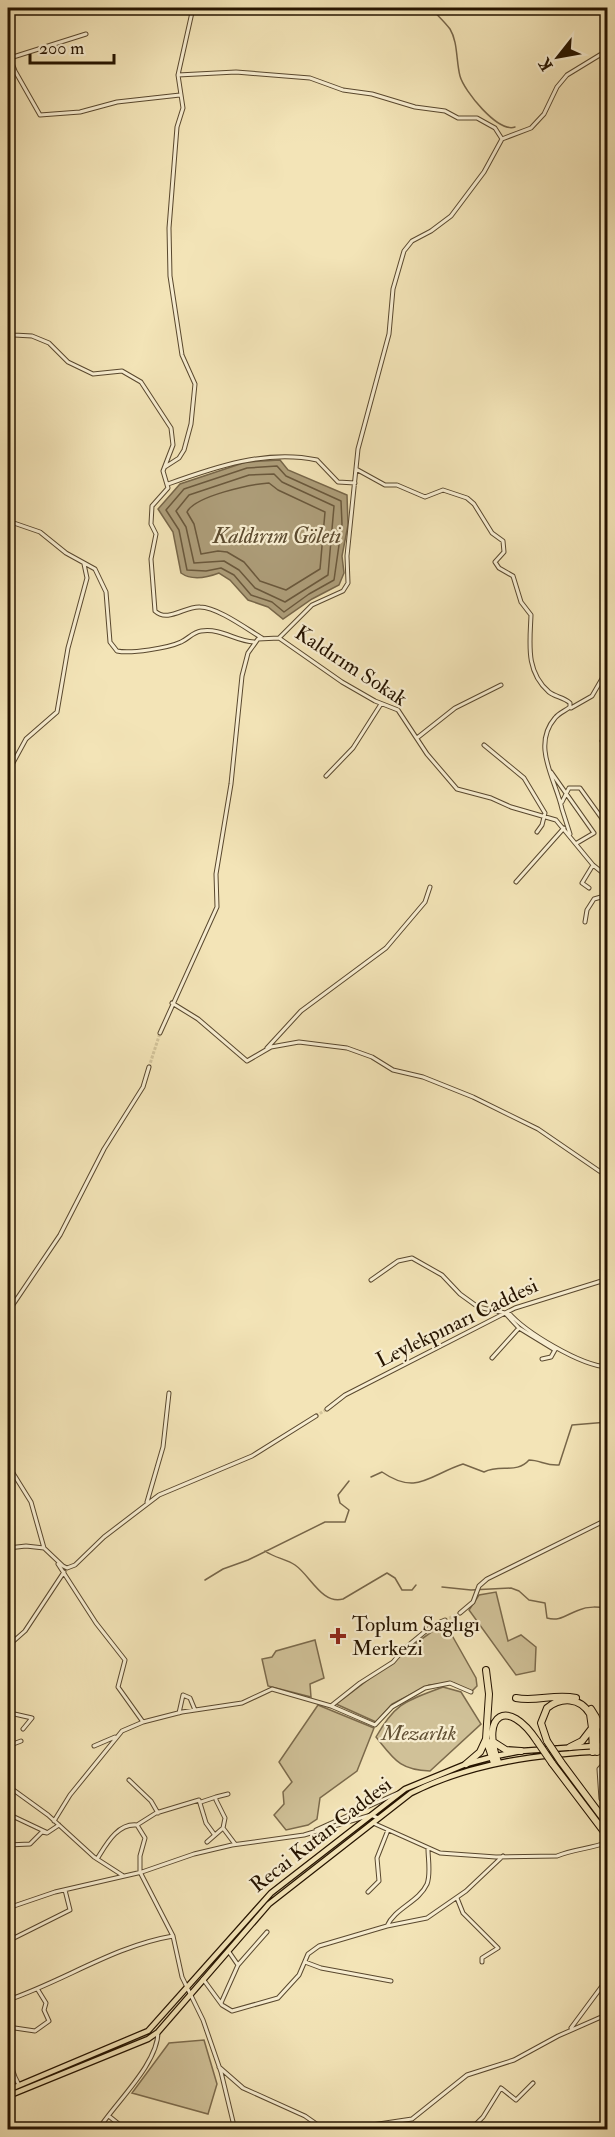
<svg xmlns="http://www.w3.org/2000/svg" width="615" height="2137" viewBox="0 0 615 2137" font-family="'IM FELL Double Pica',serif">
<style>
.green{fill:#d0c198;stroke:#7b6a4c;stroke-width:1.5}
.water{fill:#ad9d79;stroke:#776649;stroke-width:1.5}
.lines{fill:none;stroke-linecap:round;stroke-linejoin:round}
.shore{stroke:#6a583c;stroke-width:1.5}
.stream{stroke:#776649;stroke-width:1.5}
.minor-tunnel{stroke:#d4c59c;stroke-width:3;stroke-dasharray:3 1.5;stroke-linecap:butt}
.minor-casing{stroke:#59482e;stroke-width:5}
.major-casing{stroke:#261400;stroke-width:7}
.highway-casing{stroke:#261400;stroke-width:8}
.minor{stroke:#f7edd0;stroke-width:3}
.major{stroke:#f3e4b7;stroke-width:4.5}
.highway{stroke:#f3e4b7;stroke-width:6}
.highway-bridge-casing{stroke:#261400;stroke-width:8;stroke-linecap:butt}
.highway-bridge{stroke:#f3e4b7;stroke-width:6}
.poi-dot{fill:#8f2418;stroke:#f7edd0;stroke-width:2}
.labels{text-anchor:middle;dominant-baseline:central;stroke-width:4.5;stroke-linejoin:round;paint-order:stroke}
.street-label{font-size:21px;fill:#261400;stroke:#f7edd0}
.poi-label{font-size:21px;fill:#261400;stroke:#f7edd0;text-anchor:start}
.park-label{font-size:21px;font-style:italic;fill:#625135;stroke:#f7edd0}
.water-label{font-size:22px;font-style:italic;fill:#5c4b30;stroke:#f7edd0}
</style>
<rect width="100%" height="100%" fill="#f3e4b7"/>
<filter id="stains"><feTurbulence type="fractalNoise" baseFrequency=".00333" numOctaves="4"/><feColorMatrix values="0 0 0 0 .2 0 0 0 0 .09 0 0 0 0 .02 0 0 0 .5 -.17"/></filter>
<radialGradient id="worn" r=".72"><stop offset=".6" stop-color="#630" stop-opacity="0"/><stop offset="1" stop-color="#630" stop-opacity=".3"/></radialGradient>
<!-- green -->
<path class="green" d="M 496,1592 L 508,1641 L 521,1635 L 536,1647 L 535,1671 L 516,1675 L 469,1610 L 479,1595 Z
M 445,1623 L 476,1678 L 477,1686 L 471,1692 L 454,1683 L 429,1685 L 392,1704 L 376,1722 L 336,1704 C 373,1677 406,1648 445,1623 Z
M 315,1640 L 324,1678 L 310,1684 L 311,1697 L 268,1686 L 262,1659 L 272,1657 L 276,1651 Z
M 443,1687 L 461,1692 L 481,1724 L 430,1771 C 399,1770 394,1759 376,1737 C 396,1702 406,1701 443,1687 Z
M 318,1705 L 374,1728 L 357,1771 L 320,1798 L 317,1819 L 308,1825 L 286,1830 L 274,1815 L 284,1804 L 283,1792 L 292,1782 L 279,1762 Z
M 204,2040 L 217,2084 L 208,2114 L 132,2093 L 169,2043 Z"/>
<!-- water -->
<path class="water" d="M 280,460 L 288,470 L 347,495 L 348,525 L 342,556 L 344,573 L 339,585 L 312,599 L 283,619 L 268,607 L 248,600 L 230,580 L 219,573 C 206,578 192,581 181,573 L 173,532 L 158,509 L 180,484 L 246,462 Z"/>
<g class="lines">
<!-- shore -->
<path class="shore" d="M 277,466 L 286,476 L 341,501 L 342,524 L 334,580 L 309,594 L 284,612 L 272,602 L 251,595 L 234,575 L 221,568 L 206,571 L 187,570 L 179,530 L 166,510 L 184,489 L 247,468 Z
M 274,474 L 282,482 L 334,506 L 328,575 L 285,602 L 255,588 L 239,570 L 224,561 L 194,563 L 186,527 L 176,511 L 189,495 L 249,475 Z
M 269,483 L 278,490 L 325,512 L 320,569 L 286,590 L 260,581 L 244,562 L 227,552 L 218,551 L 201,554 L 194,524 L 187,512 C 195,496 251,484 269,483 Z"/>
<!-- stream -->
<path class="stream" d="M 431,8 C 437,15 445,22 450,29 C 458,42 456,61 460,76 C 464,91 498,133 515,127
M 371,1477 L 382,1472 C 417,1496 429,1475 463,1464 L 484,1472 C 500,1464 517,1474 529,1460 C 540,1460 546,1466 559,1465 L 572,1425 L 608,1422
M 265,1551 C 275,1558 286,1559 295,1565 C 310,1575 322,1605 343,1599 L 387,1573 L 395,1578 L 402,1590 L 412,1590 L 416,1585
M 205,1580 L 223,1569 L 248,1560 L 325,1522 L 345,1522 L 349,1510 L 340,1503 L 338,1495 L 349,1481
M 442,1587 L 471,1590 L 511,1588 L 519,1591 L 529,1600 L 545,1603 L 547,1618 C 560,1622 567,1614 579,1610 C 588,1606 598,1607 608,1608"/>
<!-- minor-tunnel -->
<path class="minor-tunnel" d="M 149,1067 L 160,1033
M 316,1416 L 327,1409
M 445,1620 L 460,1613"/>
<!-- minor casing -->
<g class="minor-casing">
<path id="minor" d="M 86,34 L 10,58 L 15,71 L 40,115 L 80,112 L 117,102 L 180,95
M 178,75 L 193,8
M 8,331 L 14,335 L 32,336 L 49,343 L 68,362 L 93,374 L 122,371 L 141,382 L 171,428 L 173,445 L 163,471 L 168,488 L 152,506 L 151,524 L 156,534 L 151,559 L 155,611 C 168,623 185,606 200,607 C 217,607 247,629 262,638
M 165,467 L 179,458 L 184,450 L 191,424 L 195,384 L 182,355 L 170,276 L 169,228 L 177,127 L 183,108 L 178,75 L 236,72 L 310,78 L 343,90 L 372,94 L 415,107 L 445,111 L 458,118 L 477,118 L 495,128 L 502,139
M 356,469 L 385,485 L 397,485 L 425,497 L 443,490 L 467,498 L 474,504 L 492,533 L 503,541 L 504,552 L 495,562 L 499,568 L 513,576 L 521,602 L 531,615 C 530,643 525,671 549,692 C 555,697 564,697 570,703 L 570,707 C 565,711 559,713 555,718 C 531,746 556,780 562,809
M 168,484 C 215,467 267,449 317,460 L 338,482 L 355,483
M 8,521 L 40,532 L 66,553 L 95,569 L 106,592 L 110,642 L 117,651 C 131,654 168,648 181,642 C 188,639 193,632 201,631 C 222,628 235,641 254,642
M 279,638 L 312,605 L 343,591 L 348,583 L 347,556 L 358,449 L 389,334 L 393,289 L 404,251 L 412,241 L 431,231 L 451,216 L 484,172 L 502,139 L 531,128 L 544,114 L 557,87 L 567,75 L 608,50
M 605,676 L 608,656
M 571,708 L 592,696 L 603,677 L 605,676 L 608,680
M 608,737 L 602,741 L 608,749
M 417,738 L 455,708 L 501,685
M 484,745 L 524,778 L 545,813 L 542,825 L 537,832
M 8,772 L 26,739 L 57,712 L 68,648 L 87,578 L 84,564
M 551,772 L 594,833 L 577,843
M 326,776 L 353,748 L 381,704
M 562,802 L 569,788 L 580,788 L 608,827
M 562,809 L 570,834
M 516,882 L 564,828
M 589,888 L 582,883 L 593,865
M 585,922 L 587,910 L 594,899 L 608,895
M 172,1003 L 198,1019 L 247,1061 L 271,1047 L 299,1042 L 347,1048 L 372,1057 L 393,1070 L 423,1077 L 473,1097 L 538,1129 L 608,1177
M 160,1033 L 217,907 L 216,874 L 231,784 L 242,676 L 248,653 L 258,639 L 279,638 L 342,682 L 375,701 L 398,710 L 427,754 L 457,789 L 491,798 L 511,807 L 556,820 L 593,865 L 608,877
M 267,1048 L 301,1011 L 386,948 L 425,902 L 430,887
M 371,1280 L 398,1261 L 412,1258 L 442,1275 L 460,1294 L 478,1307 L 505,1313 L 519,1328 L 555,1350
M 8,1312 L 60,1235 L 104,1149 L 143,1087 L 149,1067
M 508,1312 C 525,1332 581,1366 608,1367
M 492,1358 L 519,1328
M 542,1359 L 551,1357 L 556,1348
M 327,1409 L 345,1395 L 515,1308 L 608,1279
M 8,1465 L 31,1502 L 44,1548
M 147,1502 L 163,1447 L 169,1393
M 8,1548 L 26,1546 L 44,1548 L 63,1566 L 67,1568 L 75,1565 L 104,1537 L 159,1495 L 252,1456 L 316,1416
M 58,1564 L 96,1623 L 125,1660 L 118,1687 L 143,1722 L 182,1712 L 242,1703 L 272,1689 L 331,1706 L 375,1725 L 392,1707 L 425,1688 L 450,1683 L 471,1692
M 460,1613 L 473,1602 L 479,1586 L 487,1579 L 608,1519
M 8,1646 L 25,1631 L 64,1572
M 331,1706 L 360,1683 L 393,1662 L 404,1649 L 433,1625 L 445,1620
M 179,1713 L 183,1695 L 190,1698 L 195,1710
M 8,1716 L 10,1713 L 32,1718 L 23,1729
M 8,1746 L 21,1741
M 94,1746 L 115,1737
M 608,1759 L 599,1769 L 601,1799 L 608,1800
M 129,1780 L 151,1801 L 158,1813
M 8,1786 L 48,1815 L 94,1857 L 122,1875
M 228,1794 L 216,1797 L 216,1800 L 225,1818 L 223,1828 L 235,1844
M 201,1802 L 216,1797
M 8,1814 L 46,1832
M 54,1821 L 70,1795 L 122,1731 L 143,1722
M 373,1823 L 440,1853 L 496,1857 L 557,1856 C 574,1849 590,1849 608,1842
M 316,1830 L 398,1793
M 214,1834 L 206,1823 L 199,1800 L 156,1813 L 137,1825 L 145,1838 L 140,1856 L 140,1872 L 173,1936 L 182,1977 L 203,2020 L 221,2072 L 235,2130
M 207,1842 L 223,1828
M 8,1845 L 30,1844 L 42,1832 L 47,1833 L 59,1825
M 97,1859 C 106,1845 117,1823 137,1825
M 368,1892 L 379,1881 L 377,1858 L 388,1830
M 457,1898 L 463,1913 L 498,1948 L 482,1958 L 482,1962
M 8,1908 L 55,1892 L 142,1872 L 194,1854 L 232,1845 L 304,1835 L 371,1815 L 378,1818
M 387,1926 C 395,1908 419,1902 427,1884 C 431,1874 428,1859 428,1849
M 8,1941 L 70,1910 L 65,1890
M 229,1952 L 238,1965
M 305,1962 L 321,1968 L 391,1981
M 203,1979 L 222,2005 L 232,2011 L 278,1998 L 299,1975 L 308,1954 L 319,1946 L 387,1926 L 427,1918 L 466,1891 L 503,1856
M 8,2000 C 64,1981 114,1946 173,1936
M 221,2003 L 238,1965 L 267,1932
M 8,2027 L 35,2031 L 49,2021 L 44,2010 L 46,2003 L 38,1990
M 571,2028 L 608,1978
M 8,2057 L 15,2077
M 219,2067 L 243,2088 L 305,2116 L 325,2130
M 8,2080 L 15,2077 L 19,2085
M 110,2117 L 126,2130
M 98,2130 C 115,2103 158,2064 158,2032
M 361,2130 L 372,2125 L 412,2119 L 467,2075 L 514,2060 L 558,2036 L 608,2014
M 470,2130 L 483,2117 L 501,2088 L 516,2100 L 533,2083"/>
</g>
<!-- major casing -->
<g class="major-casing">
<path id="major" d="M 8,2090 L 148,2031 L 271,1893 L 405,1789 L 466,1764 L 496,1756 L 521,1751 L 608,1745
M 8,2096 L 148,2039 L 158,2032 L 269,1904 L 411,1793 C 473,1762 540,1754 608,1751"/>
</g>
<!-- highway casing -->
<g class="highway-casing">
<path id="highway" d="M 486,1670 L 489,1694 L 486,1739 L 494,1763
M 516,1698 C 538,1702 555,1693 576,1698
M 591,1709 L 596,1717 L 597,1752
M 596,1718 L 608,1735
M 592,1729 L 593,1752
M 492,1741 L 506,1750 L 521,1751
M 547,1741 L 541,1723 L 547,1708 C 561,1697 580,1697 590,1714 L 592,1728 L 582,1741 L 570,1747
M 498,1762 C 480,1714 508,1697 537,1741
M 561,1762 L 608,1825
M 552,1763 L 608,1837
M 466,1764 L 480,1752 L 486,1739"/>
</g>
<!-- minor -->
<use href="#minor" class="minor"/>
<!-- major -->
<use href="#major" class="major"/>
<!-- highway -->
<use href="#highway" class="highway"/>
<!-- highway-bridge casing -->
<g class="highway-bridge-casing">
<path id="highway-bridge" d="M 537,1741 L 552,1763
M 547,1741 L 561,1762"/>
</g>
<!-- highway-bridge -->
<use href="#highway-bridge" class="highway-bridge"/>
</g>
<!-- markers -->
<path class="poi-dot" d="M335 1627h6v6h6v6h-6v6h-6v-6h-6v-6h6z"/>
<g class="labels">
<!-- street labels -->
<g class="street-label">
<text transform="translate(351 666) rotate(33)">Kaldırım Sokak</text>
<text transform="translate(457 1323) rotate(-26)">Leylekpınarı Caddesi</text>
<text transform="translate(321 1835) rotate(-38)">Recai Kutan Caddesi</text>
</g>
<!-- poi labels -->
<g class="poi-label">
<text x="352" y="1624">Toplum Saglıgı<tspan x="352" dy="24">Merkezi</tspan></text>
</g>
<!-- park labels -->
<g class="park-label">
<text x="419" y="1733">Mezarlık</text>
</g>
<!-- water labels -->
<g class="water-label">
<text x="277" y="536">Kaldırım Göleti</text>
</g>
</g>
<!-- margin -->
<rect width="615" height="2137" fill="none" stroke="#f3e4b7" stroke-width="30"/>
<rect x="9" y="9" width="597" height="2119" fill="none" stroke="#261400" stroke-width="3"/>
<rect x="15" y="15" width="585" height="2107" fill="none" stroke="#261400" stroke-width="1.5"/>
<!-- north arrow -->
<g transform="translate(558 57) rotate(239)" stroke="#f7edd0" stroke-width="4.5" paint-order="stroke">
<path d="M0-4.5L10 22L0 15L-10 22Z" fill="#261400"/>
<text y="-9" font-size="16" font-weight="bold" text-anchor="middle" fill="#261400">K</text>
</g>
<!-- scale -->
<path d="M30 54v9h84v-9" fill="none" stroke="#261400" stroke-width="3"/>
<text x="39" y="54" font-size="18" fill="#261400" stroke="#f7edd0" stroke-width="4.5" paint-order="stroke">200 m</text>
<rect width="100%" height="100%" filter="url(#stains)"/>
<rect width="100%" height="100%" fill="url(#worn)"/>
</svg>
